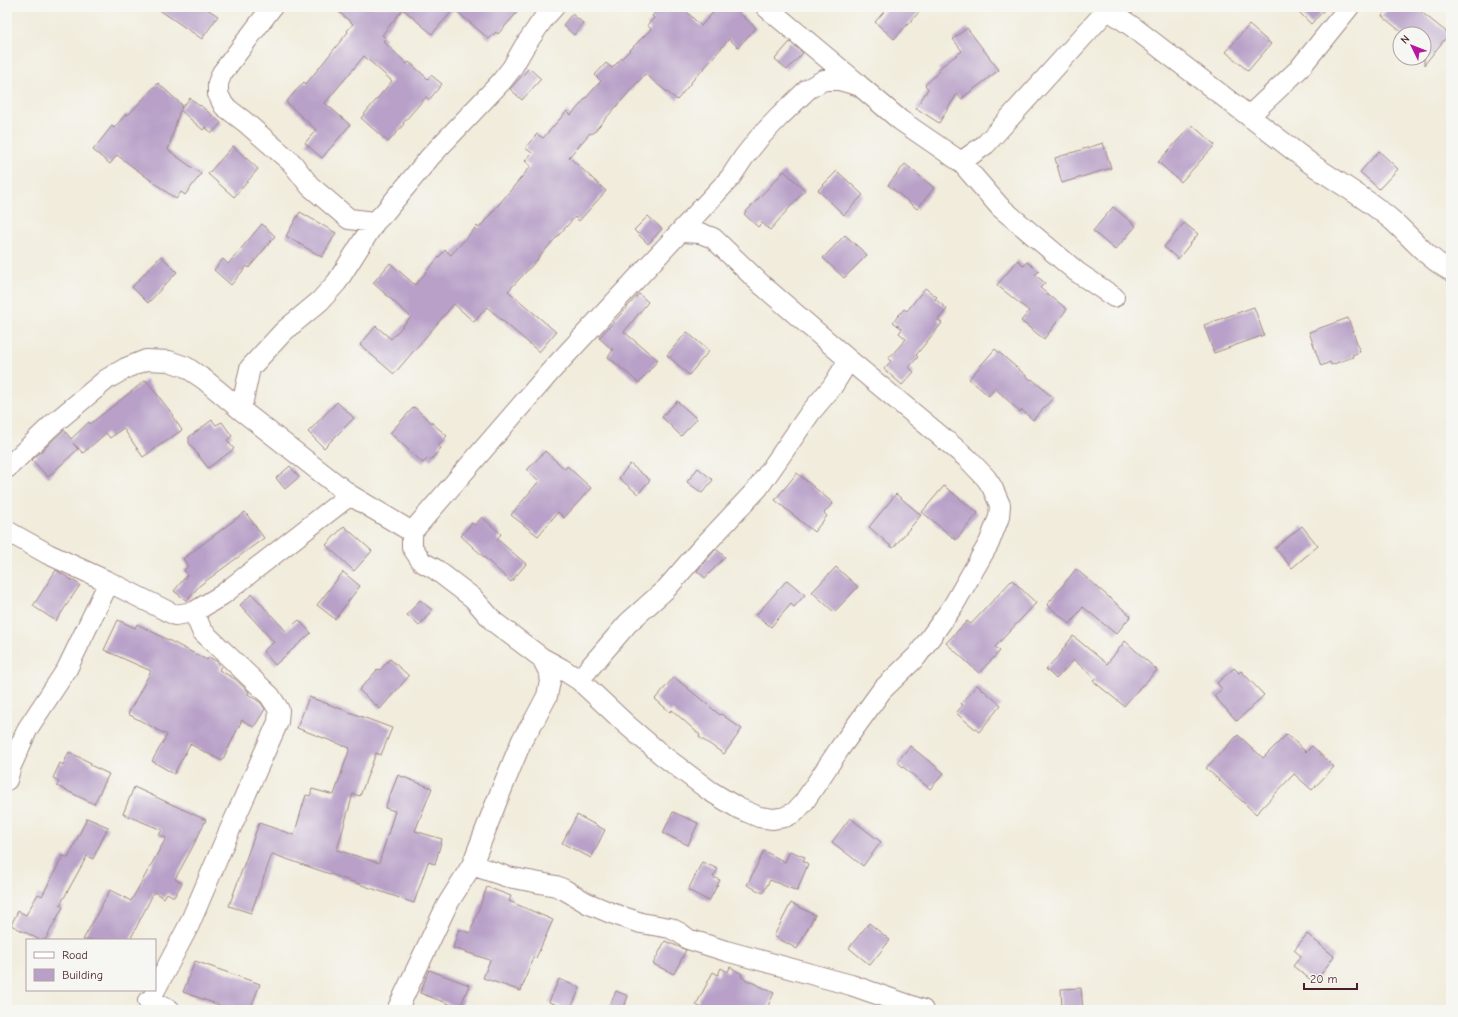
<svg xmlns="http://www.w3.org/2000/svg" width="1458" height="1017" viewBox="0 0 1458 1017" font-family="'Comic Neue',sans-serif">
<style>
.building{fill:#b8a0c8}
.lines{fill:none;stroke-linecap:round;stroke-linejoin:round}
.street-casing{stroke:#9e8683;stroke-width:22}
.street{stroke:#fff;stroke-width:20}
</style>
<rect width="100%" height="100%" fill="#f6f6f2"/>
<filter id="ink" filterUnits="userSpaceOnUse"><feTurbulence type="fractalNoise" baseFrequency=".025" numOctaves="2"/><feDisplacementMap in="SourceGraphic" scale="8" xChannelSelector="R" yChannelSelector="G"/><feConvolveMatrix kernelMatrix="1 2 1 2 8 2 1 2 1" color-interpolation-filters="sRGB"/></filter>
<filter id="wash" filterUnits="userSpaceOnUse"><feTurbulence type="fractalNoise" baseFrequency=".012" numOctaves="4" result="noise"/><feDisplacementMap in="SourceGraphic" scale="16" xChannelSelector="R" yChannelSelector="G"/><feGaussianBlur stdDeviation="0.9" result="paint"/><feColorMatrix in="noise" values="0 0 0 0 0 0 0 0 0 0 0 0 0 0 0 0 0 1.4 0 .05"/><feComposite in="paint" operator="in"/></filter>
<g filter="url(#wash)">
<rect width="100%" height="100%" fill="#f1ecdb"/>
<g id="blocks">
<!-- building -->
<path class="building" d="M 155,7 L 204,7 L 218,16 L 202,39 Z
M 333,7 L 522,7 L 498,34 L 496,32 L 489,39 L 454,9 L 432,34 L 403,9 L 382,35 L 386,38 L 383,41 L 407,64 L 409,62 L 428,79 L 431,75 L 442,84 L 429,100 L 426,97 L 403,123 L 404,124 L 388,142 L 361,118 L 392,81 L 364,56 L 325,103 L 350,125 L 322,158 L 305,143 L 316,130 L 286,102 L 304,82 L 306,84 L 348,32 L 347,31 L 353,24 Z
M 660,7 L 682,7 L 701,26 L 718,7 L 733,7 L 756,28 L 738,47 L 729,39 L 699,74 L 698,74 L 677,100 L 645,74 L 592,134 L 590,133 L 569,157 L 606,191 L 579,221 L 575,217 L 537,259 L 538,259 L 508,291 L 556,332 L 539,352 L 487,307 L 474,322 L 454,304 L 394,374 L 360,345 L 376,326 L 391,339 L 411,317 L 373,283 L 390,263 L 415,285 L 445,250 L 451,255 L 477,226 L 479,228 L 531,166 L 525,161 L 532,153 L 525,148 L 537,134 L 543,138 L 567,111 L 571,115 L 601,81 L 595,75 L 606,63 L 612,68 L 651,29 L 647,25 L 654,18 L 652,16 Z
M 888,7 L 924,7 L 894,39 L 875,22 Z
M 1294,7 L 1327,7 L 1311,24 Z
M 1389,7 L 1415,7 L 1449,34 L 1424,65 L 1424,34 L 1404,34 L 1382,16 Z
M 572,14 L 583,23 L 574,35 L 563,25 Z
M 1249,25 L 1271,44 L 1248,71 L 1226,52 Z
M 967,28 L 999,70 L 961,99 L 957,94 L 939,123 L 916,108 L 928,89 L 925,85 L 940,71 L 938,69 L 962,51 L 953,39 Z
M 790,42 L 803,53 L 787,70 L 775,59 Z
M 529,68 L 541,79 L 522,100 L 510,89 Z
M 158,83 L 182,105 L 181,109 L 190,98 L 199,106 L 200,105 L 221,123 L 212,133 L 205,127 L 203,130 L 180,110 L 168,150 L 201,174 L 185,195 L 181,192 L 176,199 L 117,155 L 110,164 L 93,150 L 112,126 L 114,128 L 126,114 L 128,115 Z
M 1192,125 L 1215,145 L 1181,182 L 1158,162 Z
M 1103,143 L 1111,168 L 1062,183 L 1055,158 Z
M 233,146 L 258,169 L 234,197 L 208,174 Z
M 1379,151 L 1398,169 L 1379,189 L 1360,172 Z
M 905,164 L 934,188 L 917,209 L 888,185 Z
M 784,171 L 805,190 L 770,230 L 762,223 L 758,227 L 744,214 Z
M 837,171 L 863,195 L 844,215 L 818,190 Z
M 1113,207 L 1136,226 L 1115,250 L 1093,231 Z
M 300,212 L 336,233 L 322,257 L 286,236 Z
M 648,216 L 662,229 L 648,244 L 634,230 Z
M 1184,223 L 1198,234 L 1178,259 L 1164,247 Z
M 262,224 L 275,236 L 249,268 L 247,266 L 231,285 L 214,270 L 223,259 L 228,264 Z
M 845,235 L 867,255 L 844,278 L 823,258 Z
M 161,256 L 177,272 L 148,303 L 132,287 Z
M 1018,260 L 1024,266 L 1027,262 L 1039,271 L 1035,275 L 1045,283 L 1040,288 L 1067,309 L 1044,339 L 1021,321 L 1029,311 L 997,285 Z
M 925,288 L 937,297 L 935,299 L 947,309 L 938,320 L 942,323 L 916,355 L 918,357 L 909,367 L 914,372 L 902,385 L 884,369 L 891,361 L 888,359 L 906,339 L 899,333 L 902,329 L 893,322 L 904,309 L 907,311 Z
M 639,294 L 648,302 L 624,332 L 658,360 L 639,383 L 608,357 L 613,350 L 599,338 Z
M 1254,307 L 1264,335 L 1214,353 L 1204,325 Z
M 1348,318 L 1360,352 L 1352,355 L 1353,357 L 1331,365 L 1330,362 L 1321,366 L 1309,332 Z
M 687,332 L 709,351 L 689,375 L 667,355 Z
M 995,349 L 1031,380 L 1032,379 L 1053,398 L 1033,420 L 1022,410 L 1020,412 L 995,388 L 989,396 L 969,379 Z
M 146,380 L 173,415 L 172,416 L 182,430 L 143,457 L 123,428 L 110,438 L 106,433 L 83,453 L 73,443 L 78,449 L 48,477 L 32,460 L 64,430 L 71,439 L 89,422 L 90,424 Z
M 677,401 L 697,419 L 681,436 L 662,417 Z
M 337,402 L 354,418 L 324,448 L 308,432 Z
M 414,407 L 447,436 L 438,446 L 441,448 L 431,460 L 428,458 L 423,463 L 390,433 Z
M 212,420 L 216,425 L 222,422 L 232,436 L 227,440 L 234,449 L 208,468 L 189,443 L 189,437 Z
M 545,451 L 565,469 L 567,466 L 591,488 L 564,518 L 558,512 L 538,536 L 511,515 L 539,481 L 527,470 Z
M 630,464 L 650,480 L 638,494 L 619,478 Z
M 290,466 L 299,477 L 285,489 L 276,478 Z
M 698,468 L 713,480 L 702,493 L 687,482 Z
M 797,473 L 833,503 L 824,513 L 827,516 L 814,532 L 775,500 Z
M 944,486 L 978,513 L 956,540 L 922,512 Z
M 896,494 L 921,515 L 893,548 L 869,527 Z
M 245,512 L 264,538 L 199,586 L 187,601 L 174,591 L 187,575 L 184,570 L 188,566 L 183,559 Z
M 482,517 L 501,534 L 497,539 L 526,564 L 511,582 L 461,536 L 472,523 L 475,525 Z
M 344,526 L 372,551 L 354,571 L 326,545 Z
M 1302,526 L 1318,546 L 1292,568 L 1275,548 Z
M 716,549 L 725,557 L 705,578 L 697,571 Z
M 836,567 L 858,587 L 834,612 L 812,592 Z
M 1076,569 L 1131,616 L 1116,634 L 1083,607 L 1070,624 L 1047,605 Z
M 56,570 L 80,585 L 56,621 L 33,606 Z
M 343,572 L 360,586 L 335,619 L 317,605 Z
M 787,580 L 805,595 L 794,607 L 791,604 L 771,627 L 756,615 Z
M 1012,580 L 1036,603 L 995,647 L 1000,651 L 979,673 L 946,643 L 967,621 L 971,624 Z
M 252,594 L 286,631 L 299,620 L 311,633 L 275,665 L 263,651 L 274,642 L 240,605 Z
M 420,600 L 432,610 L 419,626 L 407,615 Z
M 118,620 L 135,628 L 137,624 L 207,660 L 209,657 L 216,661 L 221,666 L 219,670 L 235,679 L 249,692 L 248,694 L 261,703 L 265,709 L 254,727 L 242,720 L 222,761 L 190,744 L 174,774 L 152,761 L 167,735 L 128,714 L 151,671 L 104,650 Z
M 1073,636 L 1107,664 L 1125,641 L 1157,670 L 1143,685 L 1142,685 L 1124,706 L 1093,681 L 1095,678 L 1074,660 L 1056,679 L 1046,669 L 1063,651 L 1062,650 Z
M 390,659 L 409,676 L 380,709 L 359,690 L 378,669 L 380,670 Z
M 1234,668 L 1239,673 L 1241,671 L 1264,695 L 1237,721 L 1214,696 L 1222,689 L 1217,683 Z
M 674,677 L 720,715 L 721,714 L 742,729 L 724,754 L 699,737 L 700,735 L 672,710 L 670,712 L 655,699 Z
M 977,685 L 1001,705 L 979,732 L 956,713 L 963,705 L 961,704 Z
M 309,697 L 392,728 L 381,755 L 376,753 L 360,796 L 353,794 L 337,850 L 379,863 L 395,811 L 385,808 L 398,775 L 432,788 L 415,831 L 442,839 L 435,864 L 428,862 L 414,903 L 272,854 L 251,913 L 229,906 L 259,823 L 294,835 L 306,795 L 310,796 L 312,789 L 334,795 L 350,748 L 297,728 Z
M 1287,734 L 1306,752 L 1312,746 L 1334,767 L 1312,790 L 1294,774 L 1256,814 L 1206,768 L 1238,735 L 1263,758 Z
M 910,746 L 944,773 L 930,789 L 897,762 Z
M 69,752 L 91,763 L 90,765 L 109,774 L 94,804 L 57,786 L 59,781 L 53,778 L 60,763 L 63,765 Z
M 134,787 L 206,820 L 191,850 L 175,879 L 182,883 L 174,897 L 167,893 L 164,898 L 154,892 L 130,940 L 83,940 L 110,890 L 131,901 L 166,838 L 159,835 L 162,830 L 123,814 Z
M 673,812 L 698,823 L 688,845 L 663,833 Z
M 577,815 L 605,830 L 591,858 L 562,843 Z
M 87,818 L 108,827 L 93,859 L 87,856 L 60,905 L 63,907 L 45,940 L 40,940 L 11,925 L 18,911 L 26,915 L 38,894 L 42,896 L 63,856 L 68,858 Z
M 850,818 L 881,842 L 863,866 L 832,842 Z
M 764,851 L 785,862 L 790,851 L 805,857 L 803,861 L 808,864 L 797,891 L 770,880 L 763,893 L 747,885 Z
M 702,862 L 718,869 L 713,877 L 720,880 L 709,901 L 688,890 Z
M 487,887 L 511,896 L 509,901 L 553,920 L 536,958 L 533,957 L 521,991 L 483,978 L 490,960 L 453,948 L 459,929 L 470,933 Z
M 791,903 L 815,915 L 797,949 L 774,936 Z
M 869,923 L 890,940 L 870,965 L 849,948 Z
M 1307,934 L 1334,956 L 1315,983 L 1293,966 L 1301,956 L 1294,950 Z
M 665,941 L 686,950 L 674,974 L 653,964 Z
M 195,961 L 260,984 L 250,1010 L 233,1010 L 183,992 Z
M 730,967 L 742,974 L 741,977 L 774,993 L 766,1010 L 706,1010 L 696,1005 L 713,972 L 718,975 L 721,968 L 728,972 Z
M 429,970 L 469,985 L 460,1008 L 420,993 Z
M 559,979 L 580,988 L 570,1010 L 549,1002 Z
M 1081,988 L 1083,1010 L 1062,1010 L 1061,989 Z
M 616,991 L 628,996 L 623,1010 L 608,1010 Z"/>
</g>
</g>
<g filter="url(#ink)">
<use href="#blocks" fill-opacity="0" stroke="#9e8683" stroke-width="1"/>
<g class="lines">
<!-- street casing -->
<g class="street-casing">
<path id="street" d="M 272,7 L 222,73 L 218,83 L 218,94 L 224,106 L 245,122 L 292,163 L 310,186 L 349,219 L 375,222
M 766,7 L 857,83
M 1104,7 L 1133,27 L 1310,163 C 1338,183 1368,199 1393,221 C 1412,238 1428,259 1451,271
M 1249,116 L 1299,69 L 1349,7
M 961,162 L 986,144 L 1107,10
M 681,232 L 700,233 L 713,238 L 762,285 L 849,360 L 967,458 L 986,478 L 992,487 L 1000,505 L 999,517 L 989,543 L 953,606 L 917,656 L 882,690 L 840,748 L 804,802 L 795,812 L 785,817 L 773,819 L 759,817 L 738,808 L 710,791 L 662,755 L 627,725 L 579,680 L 562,669 L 542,658 L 494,622 L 473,598 L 435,569 L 422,562 L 412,547 L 412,532 L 550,372 L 730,178 L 744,157 L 759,138 L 779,117 L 808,89 L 824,80 L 839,80 L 860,86 L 900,120 L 961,162 L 1000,207 L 1077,272 L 1114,297
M 241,410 L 250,368 L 284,331 L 320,301 L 337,282 L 375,222 L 384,213 L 430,157 L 501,82 L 512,68 L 524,47 L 544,18 L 554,7
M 7,468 L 52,425 L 107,379 L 126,368 L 146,360 L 169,361 L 186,367 L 205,380 L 241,410 L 350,495 L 412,532
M 7,531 L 48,554 L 109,582 L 175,615 L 194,612 L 222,595 L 350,495
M 579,680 L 628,623 L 667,588 L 699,551 L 758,488 L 810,413 L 832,387 L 849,360
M 7,780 L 11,766 L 28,728 L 67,669 L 109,582
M 472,865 L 508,877 L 556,886 L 565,890 L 587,903 L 611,913 L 641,923 L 670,928 L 680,933 L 688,939 L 726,951 L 851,985 L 923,1010
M 155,990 L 189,925 L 224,843 L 278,722 L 279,710 L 270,696 L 202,631 L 194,612
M 148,1001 L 170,1010
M 397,1010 L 447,905 L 472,865 L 496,803 L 522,740 L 535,719 L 547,696 L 551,676 L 542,658"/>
</g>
<!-- street -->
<use href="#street" class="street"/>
</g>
</g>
<!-- margin -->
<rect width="1458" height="1017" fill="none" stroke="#f6f6f2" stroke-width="24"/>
<!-- legend -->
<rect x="26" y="939" width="130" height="52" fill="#f6f6f2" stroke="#b1a0a2"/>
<rect x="34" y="952" width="20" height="6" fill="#ffffff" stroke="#b1a0a2"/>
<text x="62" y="959" font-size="12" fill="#4a1f2b">Road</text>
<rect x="34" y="969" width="20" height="12" fill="#b8a0c8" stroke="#b1a0a2"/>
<text x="62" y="979" font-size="12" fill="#4a1f2b">Building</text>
<!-- north arrow -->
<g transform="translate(1412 46) rotate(313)"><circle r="19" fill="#f6f6f2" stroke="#b1a0a2"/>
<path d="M0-3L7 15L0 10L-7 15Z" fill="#b5179e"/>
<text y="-6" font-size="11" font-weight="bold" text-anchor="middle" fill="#4a1f2b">N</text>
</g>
<!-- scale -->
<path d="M1304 983v6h53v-6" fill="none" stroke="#4a1f2b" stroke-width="2"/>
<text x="1310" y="983" font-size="12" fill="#4a1f2b" stroke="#f6f6f2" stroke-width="3" paint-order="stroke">20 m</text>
</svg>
